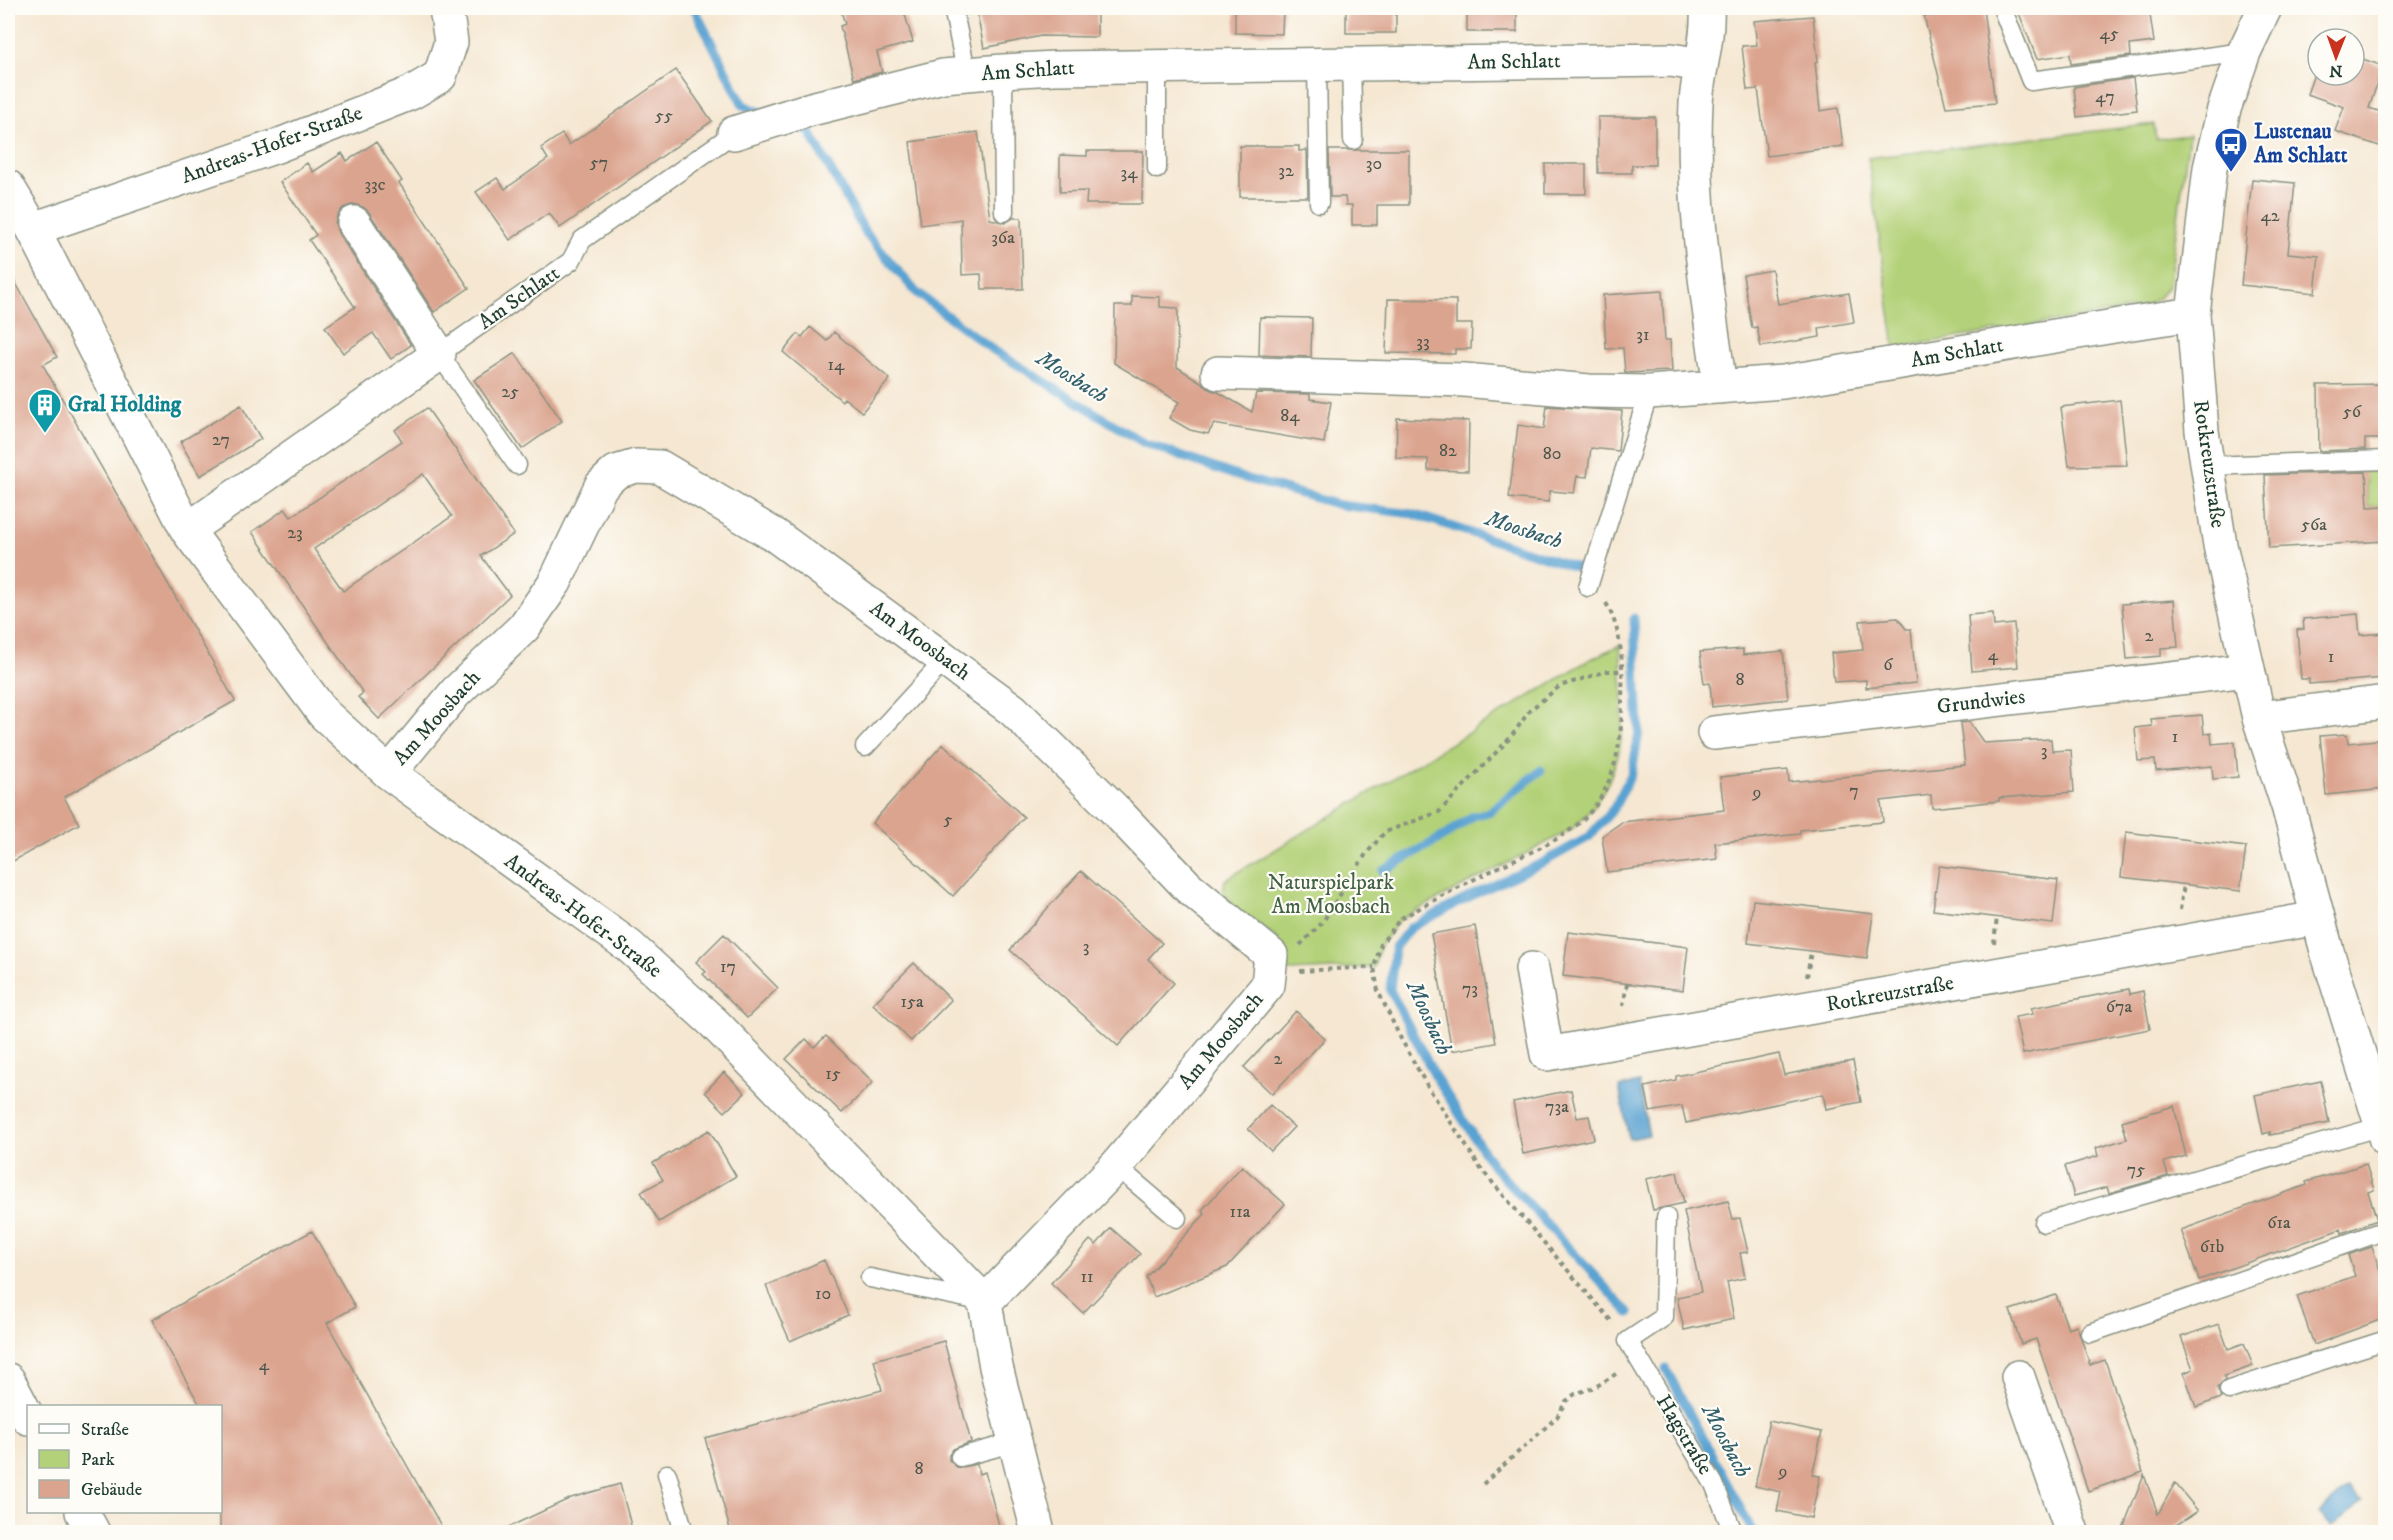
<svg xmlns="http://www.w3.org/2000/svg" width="2393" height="1540" viewBox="0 0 2393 1540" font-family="'IM FELL DW Pica',serif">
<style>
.green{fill:#b3d178;stroke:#698756;stroke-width:1.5}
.water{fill:#5aa2d1;stroke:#3c7082;stroke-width:1.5}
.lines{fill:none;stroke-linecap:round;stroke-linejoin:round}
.stream{stroke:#5aa2d1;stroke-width:9}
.building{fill:#dba48f;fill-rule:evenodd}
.service-casing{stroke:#8a9282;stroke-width:21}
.minor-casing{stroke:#8a9282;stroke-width:36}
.path{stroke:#8a9282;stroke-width:4;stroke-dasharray:4.5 4.5;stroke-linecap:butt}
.service{stroke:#fff;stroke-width:18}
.minor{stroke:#fff;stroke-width:33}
.labels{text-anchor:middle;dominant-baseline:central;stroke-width:4.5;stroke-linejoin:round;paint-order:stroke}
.number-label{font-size:18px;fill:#4e574b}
.street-label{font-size:21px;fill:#1f3d34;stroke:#fdfcf7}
.transit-label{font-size:21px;font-weight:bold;fill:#164399;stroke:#fdfcf7;text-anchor:start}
.culture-label{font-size:21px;font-weight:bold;fill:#0d838f;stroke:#fdfcf7;text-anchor:start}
.park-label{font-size:21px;fill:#446245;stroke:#fdfcf7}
.water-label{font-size:22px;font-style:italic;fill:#34606b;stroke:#fdfcf7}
</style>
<rect width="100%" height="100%" fill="#fdfcf7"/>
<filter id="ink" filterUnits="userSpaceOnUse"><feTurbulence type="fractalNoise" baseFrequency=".0167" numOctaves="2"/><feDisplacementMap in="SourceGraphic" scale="12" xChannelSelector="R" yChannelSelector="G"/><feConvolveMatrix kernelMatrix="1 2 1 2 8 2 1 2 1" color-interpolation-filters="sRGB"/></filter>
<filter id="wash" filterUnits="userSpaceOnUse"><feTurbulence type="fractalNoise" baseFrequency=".008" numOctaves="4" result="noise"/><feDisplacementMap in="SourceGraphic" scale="24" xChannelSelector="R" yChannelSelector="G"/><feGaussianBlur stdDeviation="1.35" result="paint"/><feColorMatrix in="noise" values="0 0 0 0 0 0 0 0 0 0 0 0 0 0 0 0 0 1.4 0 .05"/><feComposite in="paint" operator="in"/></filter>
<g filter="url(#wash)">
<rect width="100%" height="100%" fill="#f5e7d1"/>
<!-- green -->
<path class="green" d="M 2154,124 L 2156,139 L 2189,135 L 2169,285 L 2159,298 L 2142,307 L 1895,348 L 1868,158 Z
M 2352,471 L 2385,471 L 2385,506 L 2368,507 L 2367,481 L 2352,481 Z
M 1620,645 L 1623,692 L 1622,733 L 1619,753 L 1609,781 L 1594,807 L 1571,830 L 1400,919 L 1381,944 L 1374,967 L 1269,972 L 1271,955 L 1278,939 L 1237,910 L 1223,892 L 1225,880 L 1589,660 Z"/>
<!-- water -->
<path class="water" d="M 1639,1083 L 1649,1135 L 1629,1139 L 1619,1087 Z
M 2348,1487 L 2362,1502 L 2332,1527 L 2319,1513 Z"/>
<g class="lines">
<!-- stream -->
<path class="stream" d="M 694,8 L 743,105 L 765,114
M 791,124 L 809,131 L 865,232 L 916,292 L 990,348 L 1144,443 L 1237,476 L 1340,505 L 1413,514 L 1581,569
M 1383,871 L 1446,835 L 1473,816 L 1489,812 L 1541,770
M 1629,1313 L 1493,1166 L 1436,1078 L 1390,990 L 1395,947 L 1410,928 L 1475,894 L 1544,862 L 1589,837 L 1614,808 L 1632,773 L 1639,732 L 1634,618
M 1666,1369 L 1753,1532"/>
</g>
<g id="blocks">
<!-- building -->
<path class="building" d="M 840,8 L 903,8 L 913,42 L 877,52 L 882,72 L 854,79 L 840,26 L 845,24 Z
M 976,8 L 1097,8 L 1097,37 L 1041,36 L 984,48 Z
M 1235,8 L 1283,8 L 1282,34 L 1235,33 Z
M 1346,8 L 1396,8 L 1396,33 L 1346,33 Z
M 1467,8 L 1517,8 L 1517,32 L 1467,32 Z
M 1958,8 L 1983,8 L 1995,103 L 1946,107 L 1924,16 Z
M 2017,8 L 2149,8 L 2154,42 L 2130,45 L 2131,56 L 2071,64 L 2070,54 L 2037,59 Z
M 1813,16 L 1818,61 L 1815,62 L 1820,111 L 1838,108 L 1843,146 L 1767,156 L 1758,89 L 1747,90 L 1742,46 L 1757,45 L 1754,21 Z
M 2354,56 L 2383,66 L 2369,108 L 2385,113 L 2385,148 L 2335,131 L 2344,107 L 2307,94 L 2318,63 L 2318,75 L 2354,75 Z
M 676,70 L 712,121 L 560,228 L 549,213 L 510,240 L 476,192 L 497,178 L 505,189 L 548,159 L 541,148 L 562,134 L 569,145 Z
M 2133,78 L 2137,110 L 2077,117 L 2074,87 Z
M 1598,117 L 1655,117 L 1655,165 L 1632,165 L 1632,173 L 1598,173 Z
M 978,132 L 990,219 L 1005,223 L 1013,218 L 1021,218 L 1023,289 L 982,289 L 981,274 L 962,275 L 961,219 L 921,225 L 910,142 Z
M 376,142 L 402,181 L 399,183 L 469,288 L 434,312 L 369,212 L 363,207 L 354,204 L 343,208 L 337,215 L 335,223 L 338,233 L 411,345 L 391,359 L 373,333 L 343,353 L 325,327 L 355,307 L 309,240 L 316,235 L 280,182 L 307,163 L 313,172 L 342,153 L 347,161 Z
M 1240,146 L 1299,146 L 1299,151 L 1307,150 L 1308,197 L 1240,197 Z
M 1329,150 L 1409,150 L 1409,205 L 1377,205 L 1377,225 L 1352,225 L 1352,205 L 1346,205 L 1345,197 L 1330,197 Z
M 1087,151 L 1143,151 L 1142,204 L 1086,204 L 1087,191 L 1060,192 L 1060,155 L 1087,156 Z
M 1545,164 L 1586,164 L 1586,194 L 1545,194 Z
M 2252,179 L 2295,183 L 2288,253 L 2319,256 L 2315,293 L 2241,285 Z
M 8,269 L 57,357 L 43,365 L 235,701 L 64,797 L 79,824 L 8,864 Z
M 1772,270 L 1778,304 L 1849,293 L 1854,322 L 1819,328 L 1820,337 L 1761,347 L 1757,327 L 1752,328 L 1743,275 Z
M 1662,291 L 1665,340 L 1670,340 L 1672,371 L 1625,373 L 1623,348 L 1606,349 L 1603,295 Z
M 1132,296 L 1160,297 L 1160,307 L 1178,308 L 1177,367 L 1201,382 L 1209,389 L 1218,392 L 1252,412 L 1256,393 L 1310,394 L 1310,399 L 1331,402 L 1324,443 L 1214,424 L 1208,434 L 1190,430 L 1169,418 L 1179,402 L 1114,363 L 1115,306 L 1132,306 Z
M 1388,299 L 1456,300 L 1456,324 L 1472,324 L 1471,349 L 1455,349 L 1455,354 L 1386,353 Z
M 1260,317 L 1312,318 L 1311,357 L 1259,355 Z
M 810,327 L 827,341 L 834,332 L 890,379 L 862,412 L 844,398 L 842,401 L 783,352 L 798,334 L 802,337 Z
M 515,353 L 562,421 L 522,449 L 474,380 Z
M 2385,384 L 2385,439 L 2365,439 L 2365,449 L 2319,451 L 2318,385 Z
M 2120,400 L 2127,465 L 2069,466 L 2061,407 Z
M 241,405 L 261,439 L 200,476 L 180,442 Z
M 1547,406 L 1622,411 L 1618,451 L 1591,448 L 1587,477 L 1577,476 L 1574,493 L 1550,491 L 1548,502 L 1509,498 L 1518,425 L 1544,429 Z
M 427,408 L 514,534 L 481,556 L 510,595 L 379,719 L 358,697 L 363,693 L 252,532 L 285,509 L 291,517 L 402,441 L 395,430 ZM 423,474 L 452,516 L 343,591 L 314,549 Z
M 1397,418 L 1469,421 L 1468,471 L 1428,470 L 1428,459 L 1396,458 Z
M 2366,472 L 2368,507 L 2385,506 L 2385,541 L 2269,548 L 2265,475 Z
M 2174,600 L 2178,647 L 2161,648 L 2161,656 L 2127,659 L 2122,604 Z
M 1993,613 L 1994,626 L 2014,624 L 2018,667 L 1972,671 L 1968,615 Z
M 2358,614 L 2360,635 L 2385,633 L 2385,678 L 2309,684 L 2309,679 L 2301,679 L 2297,630 L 2304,629 L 2303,619 Z
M 1898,618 L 1906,629 L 1911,629 L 1916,683 L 1866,688 L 1866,680 L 1834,682 L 1831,653 L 1863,650 L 1860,621 Z
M 1743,649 L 1743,655 L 1783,651 L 1788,699 L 1712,707 L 1710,683 L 1704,684 L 1700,652 Z
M 2202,715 L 2204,734 L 2211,733 L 2212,744 L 2235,742 L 2238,777 L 2213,779 L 2212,766 L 2156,771 L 2155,760 L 2138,761 L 2135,728 L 2152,726 L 2151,719 Z
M 1969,722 L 1984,743 L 2051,739 L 2052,751 L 2071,750 L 2074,792 L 1999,798 L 1999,801 L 1932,808 L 1931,795 L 1881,801 L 1883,822 L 1800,830 L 1800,834 L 1715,843 L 1717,859 L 1607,872 L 1602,836 L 1622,822 L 1724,810 L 1720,777 L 1788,770 L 1789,782 L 1965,765 L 1960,723 Z
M 2347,734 L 2348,743 L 2385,739 L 2385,789 L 2326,795 L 2320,736 Z
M 943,744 L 1024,817 L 953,896 L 872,823 Z
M 2126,832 L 2246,847 L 2240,891 L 2121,877 Z
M 1939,866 L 2058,880 L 2053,924 L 1933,910 Z
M 1081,871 L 1162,943 L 1148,959 L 1174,983 L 1118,1046 L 1010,950 Z
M 1753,900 L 1873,914 L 1867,958 L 1748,943 Z
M 1475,926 L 1496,1043 L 1452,1051 L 1431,934 Z
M 1568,932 L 1688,947 L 1683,990 L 1563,976 Z
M 724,934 L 778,988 L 747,1018 L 703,974 L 706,972 L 696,962 Z
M 914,963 L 951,1000 L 911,1041 L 873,1004 Z
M 2129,989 L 2130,994 L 2143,991 L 2150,1029 L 2023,1054 L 2015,1017 L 2033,1014 L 2031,1008 Z
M 1296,1011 L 1325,1039 L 1272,1094 L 1244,1067 Z
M 826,1036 L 873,1082 L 842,1113 L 786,1059 L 806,1039 L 814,1047 Z
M 1779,1054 L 1784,1075 L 1853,1061 L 1861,1102 L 1826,1109 L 1823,1094 L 1686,1123 L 1682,1106 L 1650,1112 L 1645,1087 L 1676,1080 L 1676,1076 Z
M 724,1072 L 745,1093 L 725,1112 L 705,1092 Z
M 2321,1081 L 2329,1123 L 2270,1135 L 2270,1132 L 2263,1134 L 2255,1095 Z
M 1571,1090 L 1577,1118 L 1589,1116 L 1594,1139 L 1523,1154 L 1513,1102 Z
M 1270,1105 L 1294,1127 L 1271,1151 L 1248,1129 Z
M 2174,1106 L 2186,1156 L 2164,1162 L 2168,1176 L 2109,1193 L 2107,1187 L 2074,1196 L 2065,1166 L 2098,1156 L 2096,1148 L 2127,1139 L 2122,1121 Z
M 709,1130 L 736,1176 L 659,1222 L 641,1192 L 663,1180 L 653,1163 Z
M 2366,1164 L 2374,1190 L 2368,1192 L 2377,1220 L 2342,1233 L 2341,1229 L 2199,1280 L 2181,1230 L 2307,1185 L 2306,1182 Z
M 1242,1166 L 1285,1204 L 1227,1267 L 1154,1297 L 1146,1277 L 1205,1214 L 1202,1210 Z
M 1677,1172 L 1684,1203 L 1653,1210 L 1646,1179 Z
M 1728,1201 L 1733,1219 L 1740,1218 L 1748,1252 L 1740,1253 L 1745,1278 L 1727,1282 L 1734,1319 L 1684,1330 L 1677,1297 L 1701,1292 L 1684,1211 Z
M 1111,1228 L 1140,1254 L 1083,1313 L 1051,1283 L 1090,1240 L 1096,1245 Z
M 312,1231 L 355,1307 L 327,1323 L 445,1533 L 220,1533 L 220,1407 L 201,1407 L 152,1320 Z
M 2372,1247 L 2385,1284 L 2385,1318 L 2314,1345 L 2297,1296 L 2355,1276 L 2348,1255 Z
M 824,1260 L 848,1315 L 790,1341 L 766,1286 Z
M 2056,1295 L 2068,1329 L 2077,1326 L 2090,1365 L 2105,1360 L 2143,1472 L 2088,1491 L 2036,1339 L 2021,1344 L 2010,1310 Z
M 2219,1324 L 2228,1349 L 2244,1343 L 2253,1366 L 2224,1376 L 2225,1380 L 2218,1388 L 2221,1398 L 2196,1407 L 2184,1373 L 2193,1369 L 2181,1337 Z
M 944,1341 L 971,1442 L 953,1449 L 949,1455 L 949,1460 L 958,1468 L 977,1464 L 979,1474 L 985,1472 L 1001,1533 L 731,1533 L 705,1438 L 882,1390 L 874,1360 Z
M 1769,1421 L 1822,1432 L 1812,1475 L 1820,1476 L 1811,1518 L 1777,1511 L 1781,1492 L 1755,1486 Z
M 2144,1475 L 2158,1514 L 2175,1483 L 2198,1511 L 2164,1533 L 2121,1533 Z
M 620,1484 L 633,1533 L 496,1533 L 571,1498 Z"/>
</g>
</g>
<g filter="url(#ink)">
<use href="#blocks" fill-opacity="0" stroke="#8a9282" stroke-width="1.5"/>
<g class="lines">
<!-- service casing -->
<g class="service-casing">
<path id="service" d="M 953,8 L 967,75
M 2002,8 L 2031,81 L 2244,52
M 1317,64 L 1319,203
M 1351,64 L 1353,140
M 1157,66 L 1157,169
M 1003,71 L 1004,212
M 517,465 L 439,354 L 571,261 L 582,240 L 734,133
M 2207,466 L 2386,460
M 1588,587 L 1649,392
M 865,747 L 946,659
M 1116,1166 L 1177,1218
M 1666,1217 L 1664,1317 L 1628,1341 L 1714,1484 L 1733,1532
M 2044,1223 L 2382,1126
M 870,1278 L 980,1301
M 2090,1333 L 2386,1230
M 2229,1390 L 2386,1340
M 960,1457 L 1016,1442
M 667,1474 L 684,1532"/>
</g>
<!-- minor casing -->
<g class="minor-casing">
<path id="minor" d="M 1707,8 C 1709,40 1698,71 1696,103 C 1691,197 1707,294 1720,387
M 2265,8 L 2244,52 L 2224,109 L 2210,168 L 2193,314 L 2202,431 L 2220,545 L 2259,718 L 2288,806 L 2327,951 L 2386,1140
M 734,133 L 811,109 L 943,76 L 1003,71 L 1054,68 L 1671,60 L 1701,65
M 8,187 L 33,229 L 187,530 L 324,714 L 389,773 L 629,946 L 714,1023 L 985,1302 L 996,1367 L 1038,1532
M 33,229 L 277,146 L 411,93 L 440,76 L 451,42 L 446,8
M 1218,373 L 1464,380 L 1589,391 L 1649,392 L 1783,382 L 2132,323 L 2193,314
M 187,530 L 439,354 L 354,223
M 2259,718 L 2386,702
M 1714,733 L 2247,670
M 389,773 L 456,692 L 524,627 L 555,582 L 601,486 L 616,472 L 636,466 L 660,467 L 776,536 L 1013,710 L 1114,809 L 1188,887 L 1271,955 L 1268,985 L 1116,1166 L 985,1302
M 1532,969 L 1547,1054 L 2318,918
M 2018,1377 L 2072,1532
M 8,1380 L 28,1418
M 82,1512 L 93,1532"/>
</g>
<!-- path -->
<path class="path" d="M 1606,603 C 1623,633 1623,667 1622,700 C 1622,748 1613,801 1570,830 C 1548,846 1521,856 1497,868 C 1464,884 1432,901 1400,919 L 1381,944 L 1374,967 L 1378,991 L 1400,1037 L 1425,1082 L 1481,1169 L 1612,1322
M 2180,910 L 2184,884
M 1994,943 L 1997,917
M 1300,945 L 1322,923 L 1366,854 L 1385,832 L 1439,812 L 1511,737 L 1530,710 L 1560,686 L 1607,671 L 1622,671
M 1300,971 L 1374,967
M 1807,977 L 1811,951
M 1623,1006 L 1627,984
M 1483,1484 L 1557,1417 L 1566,1401 L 1575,1394 L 1597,1386 L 1619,1372"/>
<!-- service -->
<use href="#service" class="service"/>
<!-- minor -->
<use href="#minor" class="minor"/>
</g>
</g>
<!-- icons -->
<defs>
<g id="bus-pin" transform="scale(1.725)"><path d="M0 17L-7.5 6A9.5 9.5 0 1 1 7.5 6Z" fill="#1a4fb4" stroke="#fdfcf7"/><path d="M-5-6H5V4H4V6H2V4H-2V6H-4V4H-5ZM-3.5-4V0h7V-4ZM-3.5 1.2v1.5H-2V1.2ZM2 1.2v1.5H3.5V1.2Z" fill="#fff"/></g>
<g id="building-pin" transform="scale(1.725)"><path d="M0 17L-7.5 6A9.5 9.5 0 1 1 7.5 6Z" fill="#0f9aa8" stroke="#fdfcf7"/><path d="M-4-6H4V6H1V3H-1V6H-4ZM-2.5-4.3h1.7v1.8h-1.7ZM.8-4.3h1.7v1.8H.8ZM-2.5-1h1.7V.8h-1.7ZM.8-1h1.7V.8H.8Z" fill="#fff"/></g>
</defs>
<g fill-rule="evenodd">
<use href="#bus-pin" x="2231" y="144"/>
<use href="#building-pin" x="45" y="405"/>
</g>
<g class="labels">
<!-- number labels -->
<g class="number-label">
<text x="2109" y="34">45</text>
<text x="2105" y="97">47</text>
<text x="664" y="116">55</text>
<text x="599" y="163">57</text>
<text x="1374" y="164">30</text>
<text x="1286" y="171">32</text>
<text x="1129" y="173">34</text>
<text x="375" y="185">33c</text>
<text x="2270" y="216">42</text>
<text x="1003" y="238">36a</text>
<text x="1643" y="335">31</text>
<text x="1423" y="342">33</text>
<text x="836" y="365">14</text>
<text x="510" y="392">25</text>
<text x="2352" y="412">56</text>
<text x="1290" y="416">84</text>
<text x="221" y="440">27</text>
<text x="1448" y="451">82</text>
<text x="1552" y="454">80</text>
<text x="2314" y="525">56a</text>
<text x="295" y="533">23</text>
<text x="2149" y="636">2</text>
<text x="1993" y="655">4</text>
<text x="2331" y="657">1</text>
<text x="1888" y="665">6</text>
<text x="1740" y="680">8</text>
<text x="2175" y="737">1</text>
<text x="2044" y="751">3</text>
<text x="1854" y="791">7</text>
<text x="1757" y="793">9</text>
<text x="948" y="820">5</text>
<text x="1086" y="947">3</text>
<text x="728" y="967">17</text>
<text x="1470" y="989">73</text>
<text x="912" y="1002">15a</text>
<text x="2119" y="1007">67a</text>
<text x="1278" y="1059">2</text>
<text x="833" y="1074">15</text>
<text x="1557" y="1107">73a</text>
<text x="2136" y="1170">75</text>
<text x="1240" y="1212">11a</text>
<text x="2279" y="1223">61a</text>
<text x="2212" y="1247">61b</text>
<text x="1087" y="1277">11</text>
<text x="823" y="1294">10</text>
<text x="264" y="1365">4</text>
<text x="919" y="1469">8</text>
<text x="1783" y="1472">9</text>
</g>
<!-- street labels -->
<g class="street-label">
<text transform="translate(1514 62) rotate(-1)">Am Schlatt</text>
<text transform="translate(1028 71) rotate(-4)">Am Schlatt</text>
<text transform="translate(272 145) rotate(-20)">Andreas-Hofer-Straße</text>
<text transform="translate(519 298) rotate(-35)">Am Schlatt</text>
<text transform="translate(1957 353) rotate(-10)">Am Schlatt</text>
<text transform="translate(2209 464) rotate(82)">Rotkreuzstraße</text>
<text transform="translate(920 641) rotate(36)">Am Moosbach</text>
<text transform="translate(1981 702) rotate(-7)">Grundwies</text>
<text transform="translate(437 718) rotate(-48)">Am Moosbach</text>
<text transform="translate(583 916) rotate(37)">Andreas-Hofer-Straße</text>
<text transform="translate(1890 994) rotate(-10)">Rotkreuzstraße</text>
<text transform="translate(1221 1041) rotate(-50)">Am Moosbach</text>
<text transform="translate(1684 1435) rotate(59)">Hagstraße</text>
</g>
<!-- transit labels -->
<g class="transit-label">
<text x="2254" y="132">Lustenau<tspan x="2254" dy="24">Am Schlatt</tspan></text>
</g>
<!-- culture labels -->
<g class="culture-label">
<text x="68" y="405">Gral Holding</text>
</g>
<!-- park labels -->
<g class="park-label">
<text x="1331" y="883">Naturspielpark<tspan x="1331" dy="24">Am Moosbach</tspan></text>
</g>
<!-- water labels -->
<g class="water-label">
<text transform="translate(1072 377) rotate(32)">Moosbach</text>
<text transform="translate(1524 530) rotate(18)">Moosbach</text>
<text transform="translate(1429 1018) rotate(65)">Moosbach</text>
<text transform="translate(1726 1441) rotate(62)">Moosbach</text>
</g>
</g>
<!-- margin -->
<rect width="2393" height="1540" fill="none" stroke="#fdfcf7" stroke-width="30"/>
<!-- legend -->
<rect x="27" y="1405" width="195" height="108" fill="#fdfcf7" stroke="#a4b0a9" stroke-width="1.5"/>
<rect x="39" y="1424" width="30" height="9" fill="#ffffff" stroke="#a4b0a9" stroke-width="1.5"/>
<text x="81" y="1435" font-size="18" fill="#1f3d34">Straße</text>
<rect x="39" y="1450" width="30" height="18" fill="#b3d178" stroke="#a4b0a9" stroke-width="1.5"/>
<text x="81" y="1465" font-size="18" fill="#1f3d34">Park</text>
<rect x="39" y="1480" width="30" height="18" fill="#dba48f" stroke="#a4b0a9" stroke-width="1.5"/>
<text x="81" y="1495" font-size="18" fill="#1f3d34">Gebäude</text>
<!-- north arrow -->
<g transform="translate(2336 57) rotate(181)"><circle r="28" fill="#fdfcf7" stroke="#a4b0a9" stroke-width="1.5"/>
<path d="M0-4.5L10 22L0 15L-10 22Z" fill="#c8321e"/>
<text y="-9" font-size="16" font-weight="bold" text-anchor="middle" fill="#1f3d34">N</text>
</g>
</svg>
